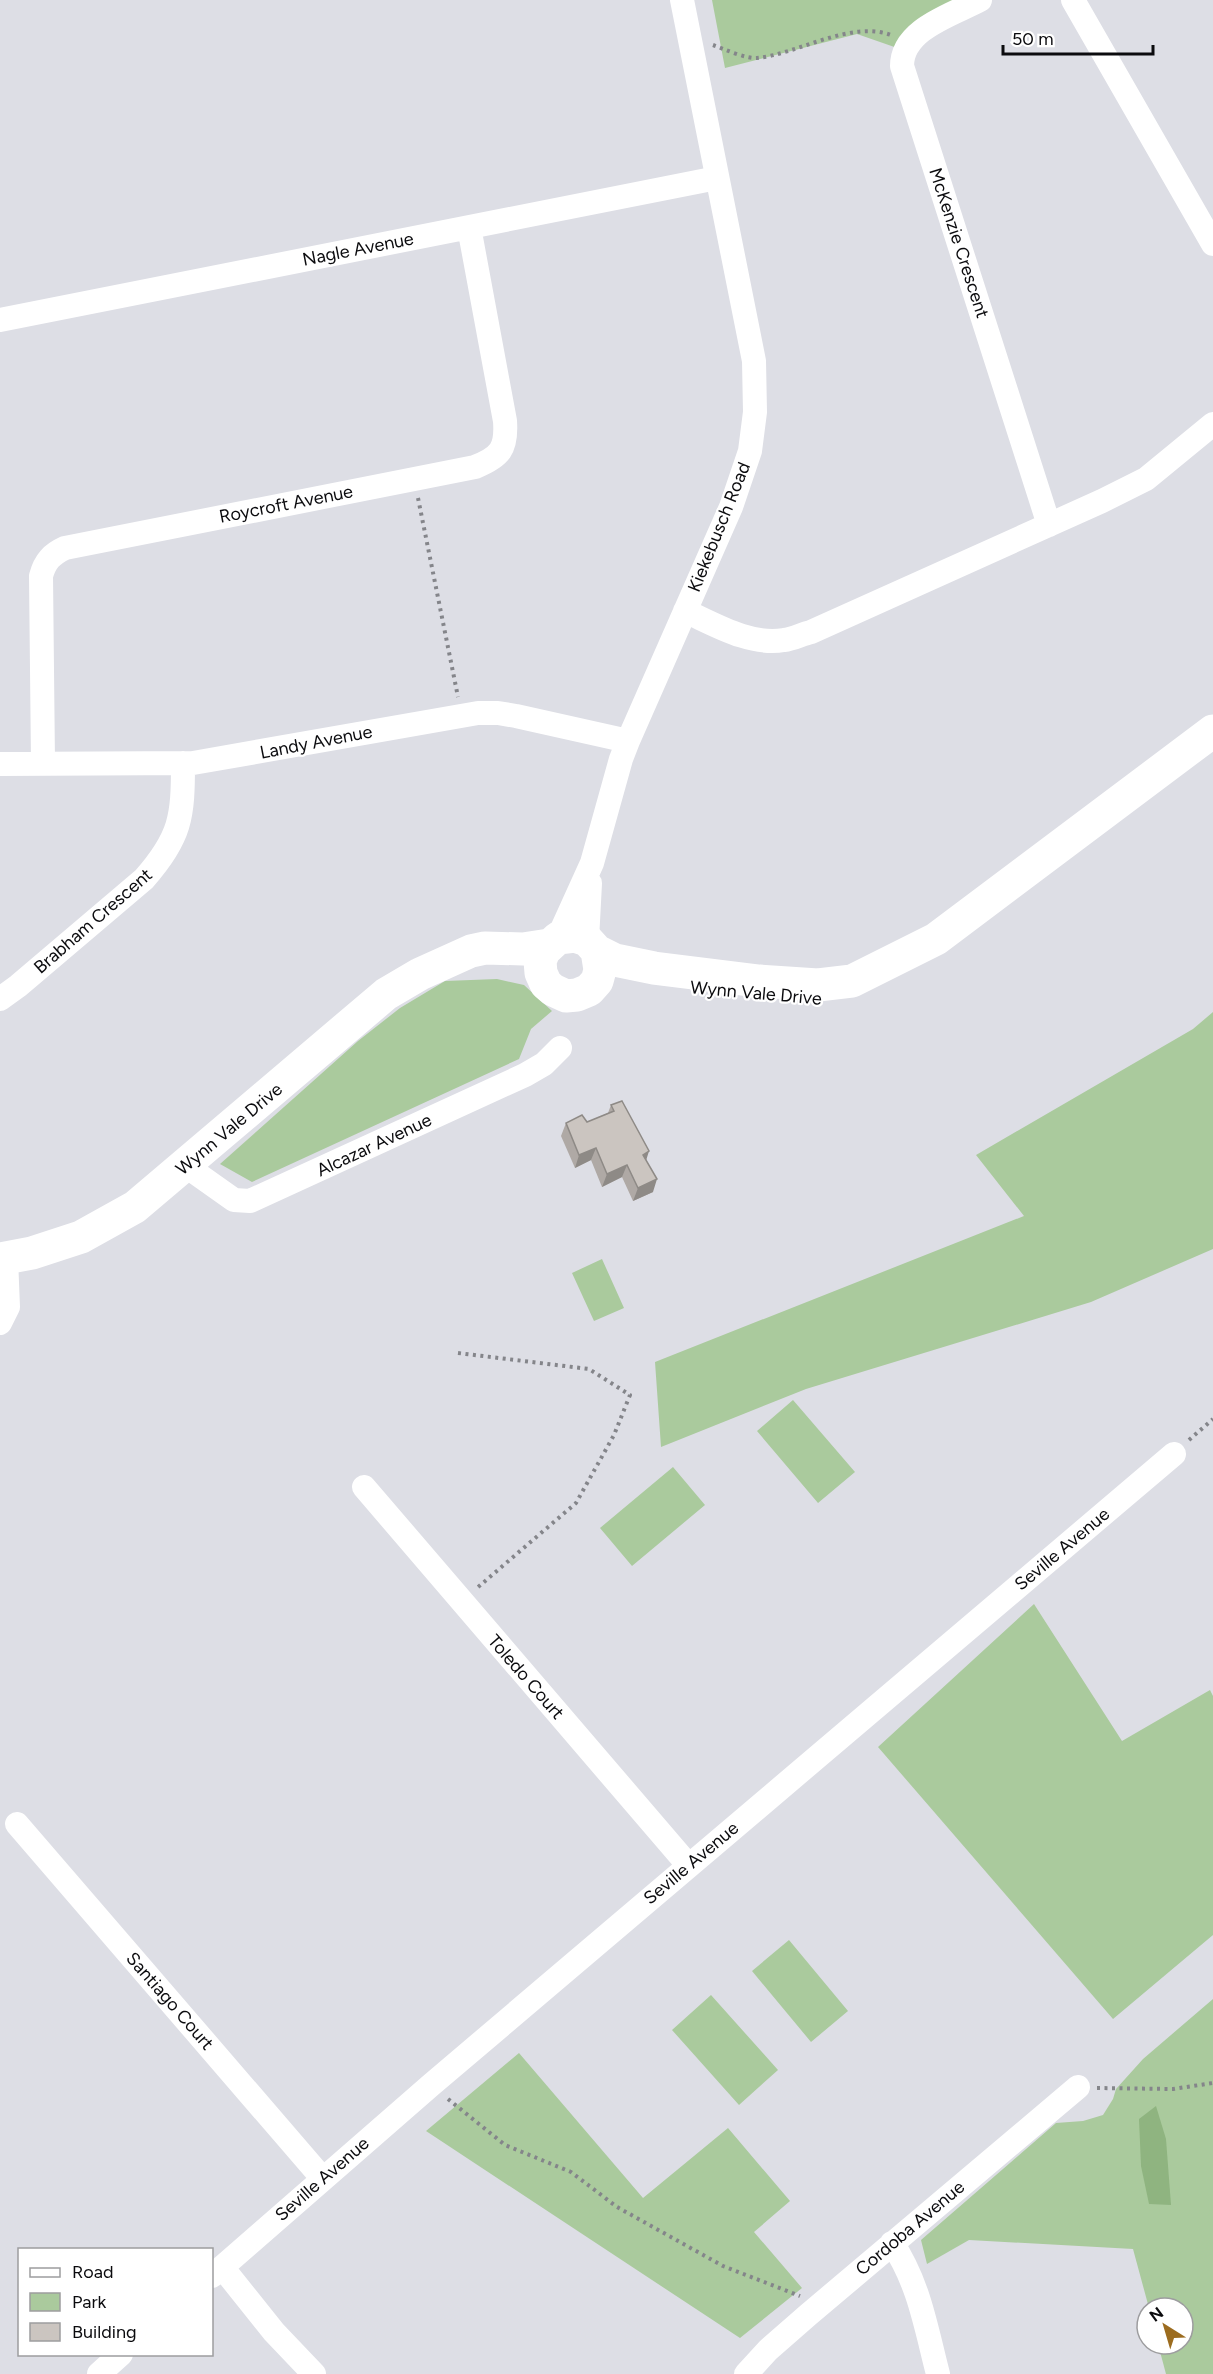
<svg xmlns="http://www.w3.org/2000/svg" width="1213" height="2374" viewBox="0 0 1213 2374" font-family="Figtree,sans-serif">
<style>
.green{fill:#aaca9d}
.forest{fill:#8fb480}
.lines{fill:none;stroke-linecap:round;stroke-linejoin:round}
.path{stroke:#84858a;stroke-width:4;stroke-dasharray:3 4.5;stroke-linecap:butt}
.minor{stroke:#fff;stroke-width:24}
.secondary{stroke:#fff;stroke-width:33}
.wall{fill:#afa9a5}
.shaded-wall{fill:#8e8a86}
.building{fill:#cbc5c0;stroke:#8e8a86;stroke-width:1.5}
.labels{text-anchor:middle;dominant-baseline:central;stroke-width:4.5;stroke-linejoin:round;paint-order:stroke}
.street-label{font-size:18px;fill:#0b0b0e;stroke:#fff}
</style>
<rect width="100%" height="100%" fill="#dddee5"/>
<!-- green -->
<path class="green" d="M 712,0 L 980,0 L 903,50 L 857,34 L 725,68 Z
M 497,979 L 524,985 L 552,1011 L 531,1029 L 519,1059 L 252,1182 L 220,1164 L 358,1041 L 400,1008 L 445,981 Z
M 1213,1012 L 1213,1249 L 1091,1302 L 806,1389 L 661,1447 L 655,1362 L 1024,1216 L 976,1155 L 1193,1029 Z
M 602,1259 L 624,1308 L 594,1321 L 572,1273 Z
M 793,1400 L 855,1472 L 818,1503 L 757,1431 Z
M 673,1467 L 705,1505 L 632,1566 L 600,1528 Z
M 1034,1604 L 1122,1741 L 1210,1690 L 1213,1696 L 1213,1935 L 1113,2019 L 878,1747 Z
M 789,1940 L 848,2011 L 811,2042 L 752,1971 Z
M 711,1995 L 778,2070 L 739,2105 L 672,2030 Z
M 1213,1999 L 1213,2374 L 1166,2374 L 1158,2344 L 1183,2344 L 1183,2308 L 1149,2308 L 1133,2249 L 969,2240 L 927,2264 L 921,2240 L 1056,2123 L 1083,2121 L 1103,2115 L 1113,2099 L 1116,2089 L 1143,2059 Z
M 519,2053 L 643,2198 L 728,2128 L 790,2201 L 754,2232 L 802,2288 L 740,2338 L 426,2131 Z"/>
<!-- forest -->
<path class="forest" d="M 1156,2106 L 1166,2139 L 1171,2205 L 1149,2204 L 1141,2166 L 1139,2119 Z"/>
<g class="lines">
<!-- path -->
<path class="path" d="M 713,45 C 724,49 746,59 757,58 C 798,54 850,20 891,35
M 418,498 L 458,697
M 458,1353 L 589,1369 L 630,1395 L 614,1435 L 576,1503 L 477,1588
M 1189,1440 L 1213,1419
M 1097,2088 L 1173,2089 L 1213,2083
M 448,2099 L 505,2145 L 571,2172 L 617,2207 L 723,2266 L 800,2296"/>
<!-- minor -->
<path class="minor" d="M 980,0 C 952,15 902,29 902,66 L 1049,525
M 1073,0 L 1213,244
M 0,320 L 717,178
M 685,611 C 714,624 750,646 784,640 C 793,639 802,634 811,632 L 1102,501 L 1146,479 L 1213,424
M 43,763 L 41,576 C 45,561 52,554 65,548 L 475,467 C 500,457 507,449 505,421 L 469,227
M 0,764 L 193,763 L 478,713 L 498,713 L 516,716 L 628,741
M 558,938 L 592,863 L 621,759 L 628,741 L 731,507 L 750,451 L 755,412 L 754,361 L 682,0
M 587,940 L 590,883
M 0,999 L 18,986 L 144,879 C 181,837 183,817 183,763
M 186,1166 L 234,1200 L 250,1201 L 525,1075 L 544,1064 L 560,1048
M 0,1323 L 8,1307 L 6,1258
M 364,1487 L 689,1866
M 17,1824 L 323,2179
M 892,2243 C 919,2283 926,2328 938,2374
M 222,2267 L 274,2332 L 314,2374
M 212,2276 L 431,2085 L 1174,1454
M 99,2374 L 121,2354
M 746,2374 L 768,2350 L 808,2315 L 1078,2087"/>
<!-- secondary -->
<path class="secondary" d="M 597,951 L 600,970 L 597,981 L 589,990 L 577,995 L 566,996 L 553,990 L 546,984 L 541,973 L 540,961 L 544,951 L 558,938 L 575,936 L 587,940 L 597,951 L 615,960 L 654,968 L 759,981 L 818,985 L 852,981 L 936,939 L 1213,731
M 0,1259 L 32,1253 L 81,1237 L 135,1207 L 386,994 L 420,974 L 471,951 L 485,948 L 523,949 L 549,945"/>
</g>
<!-- wall -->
<path class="wall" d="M 611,1105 L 646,1159 L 653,1192 L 633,1201 L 622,1177 L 602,1187 L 591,1160 L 575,1168 L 561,1136 L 566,1123 L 587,1122 L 608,1113 Z"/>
<!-- shaded-wall -->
<path class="shaded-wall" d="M 596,1148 L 591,1160 L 575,1168 L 579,1155 Z
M 649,1151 L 645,1164 L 643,1155 Z
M 627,1165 L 622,1177 L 602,1187 L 607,1174 Z
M 657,1179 L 653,1192 L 633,1201 L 638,1188 Z"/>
<!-- building -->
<path class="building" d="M 622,1101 L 649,1151 L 643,1155 L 657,1179 L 638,1188 L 627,1165 L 607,1174 L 596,1148 L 579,1155 L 566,1123 L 582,1115 L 587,1122 L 614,1111 L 611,1105 Z"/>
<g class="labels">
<!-- street labels -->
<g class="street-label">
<text transform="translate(959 243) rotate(72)">McKenzie Crescent</text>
<text transform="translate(358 249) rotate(-11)">Nagle Avenue</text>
<text transform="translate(286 504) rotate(-11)">Roycroft Avenue</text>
<text transform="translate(719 527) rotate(-68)">Kiekebusch Road</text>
<text transform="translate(316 742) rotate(-11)">Landy Avenue</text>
<text transform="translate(93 921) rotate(-41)">Brabham Crescent</text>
<text transform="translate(756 993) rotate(5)">Wynn Vale Drive</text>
<text transform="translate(229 1129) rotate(-40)">Wynn Vale Drive</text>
<text transform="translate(374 1145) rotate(-25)">Alcazar Avenue</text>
<text transform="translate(1062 1549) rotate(-40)">Seville Avenue</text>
<text transform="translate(526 1677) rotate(49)">Toledo Court</text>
<text transform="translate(691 1863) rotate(-40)">Seville Avenue</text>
<text transform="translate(170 2001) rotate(49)">Santiago Court</text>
<text transform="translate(322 2179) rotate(-41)">Seville Avenue</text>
<text transform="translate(910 2228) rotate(-40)">Cordoba Avenue</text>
</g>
</g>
<!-- legend -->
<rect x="18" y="2248" width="195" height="108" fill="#ffffff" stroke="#9d9d9f" stroke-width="1.5"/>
<rect x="30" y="2268" width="30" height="9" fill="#ffffff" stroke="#9d9d9f" stroke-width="1.5"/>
<text x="72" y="2278" font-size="18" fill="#0b0b0e">Road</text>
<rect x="30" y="2293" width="30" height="18" fill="#aaca9d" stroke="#9d9d9f" stroke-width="1.5"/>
<text x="72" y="2308" font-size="18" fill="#0b0b0e">Park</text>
<rect x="30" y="2323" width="30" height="18" fill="#cbc5c0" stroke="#9d9d9f" stroke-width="1.5"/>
<text x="72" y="2338" font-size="18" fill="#0b0b0e">Building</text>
<!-- north arrow -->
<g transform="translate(1165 2326) rotate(323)"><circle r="28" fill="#ffffff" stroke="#9d9d9f" stroke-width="1.5"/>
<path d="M0-4.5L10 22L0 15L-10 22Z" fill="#9c6c1f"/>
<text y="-9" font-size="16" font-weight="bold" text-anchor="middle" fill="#0b0b0e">N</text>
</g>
<!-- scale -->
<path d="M1003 45v9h150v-9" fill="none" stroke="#0b0b0e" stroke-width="3"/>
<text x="1012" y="45" font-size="18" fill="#0b0b0e" stroke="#ffffff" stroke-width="4.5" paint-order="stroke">50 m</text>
</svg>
